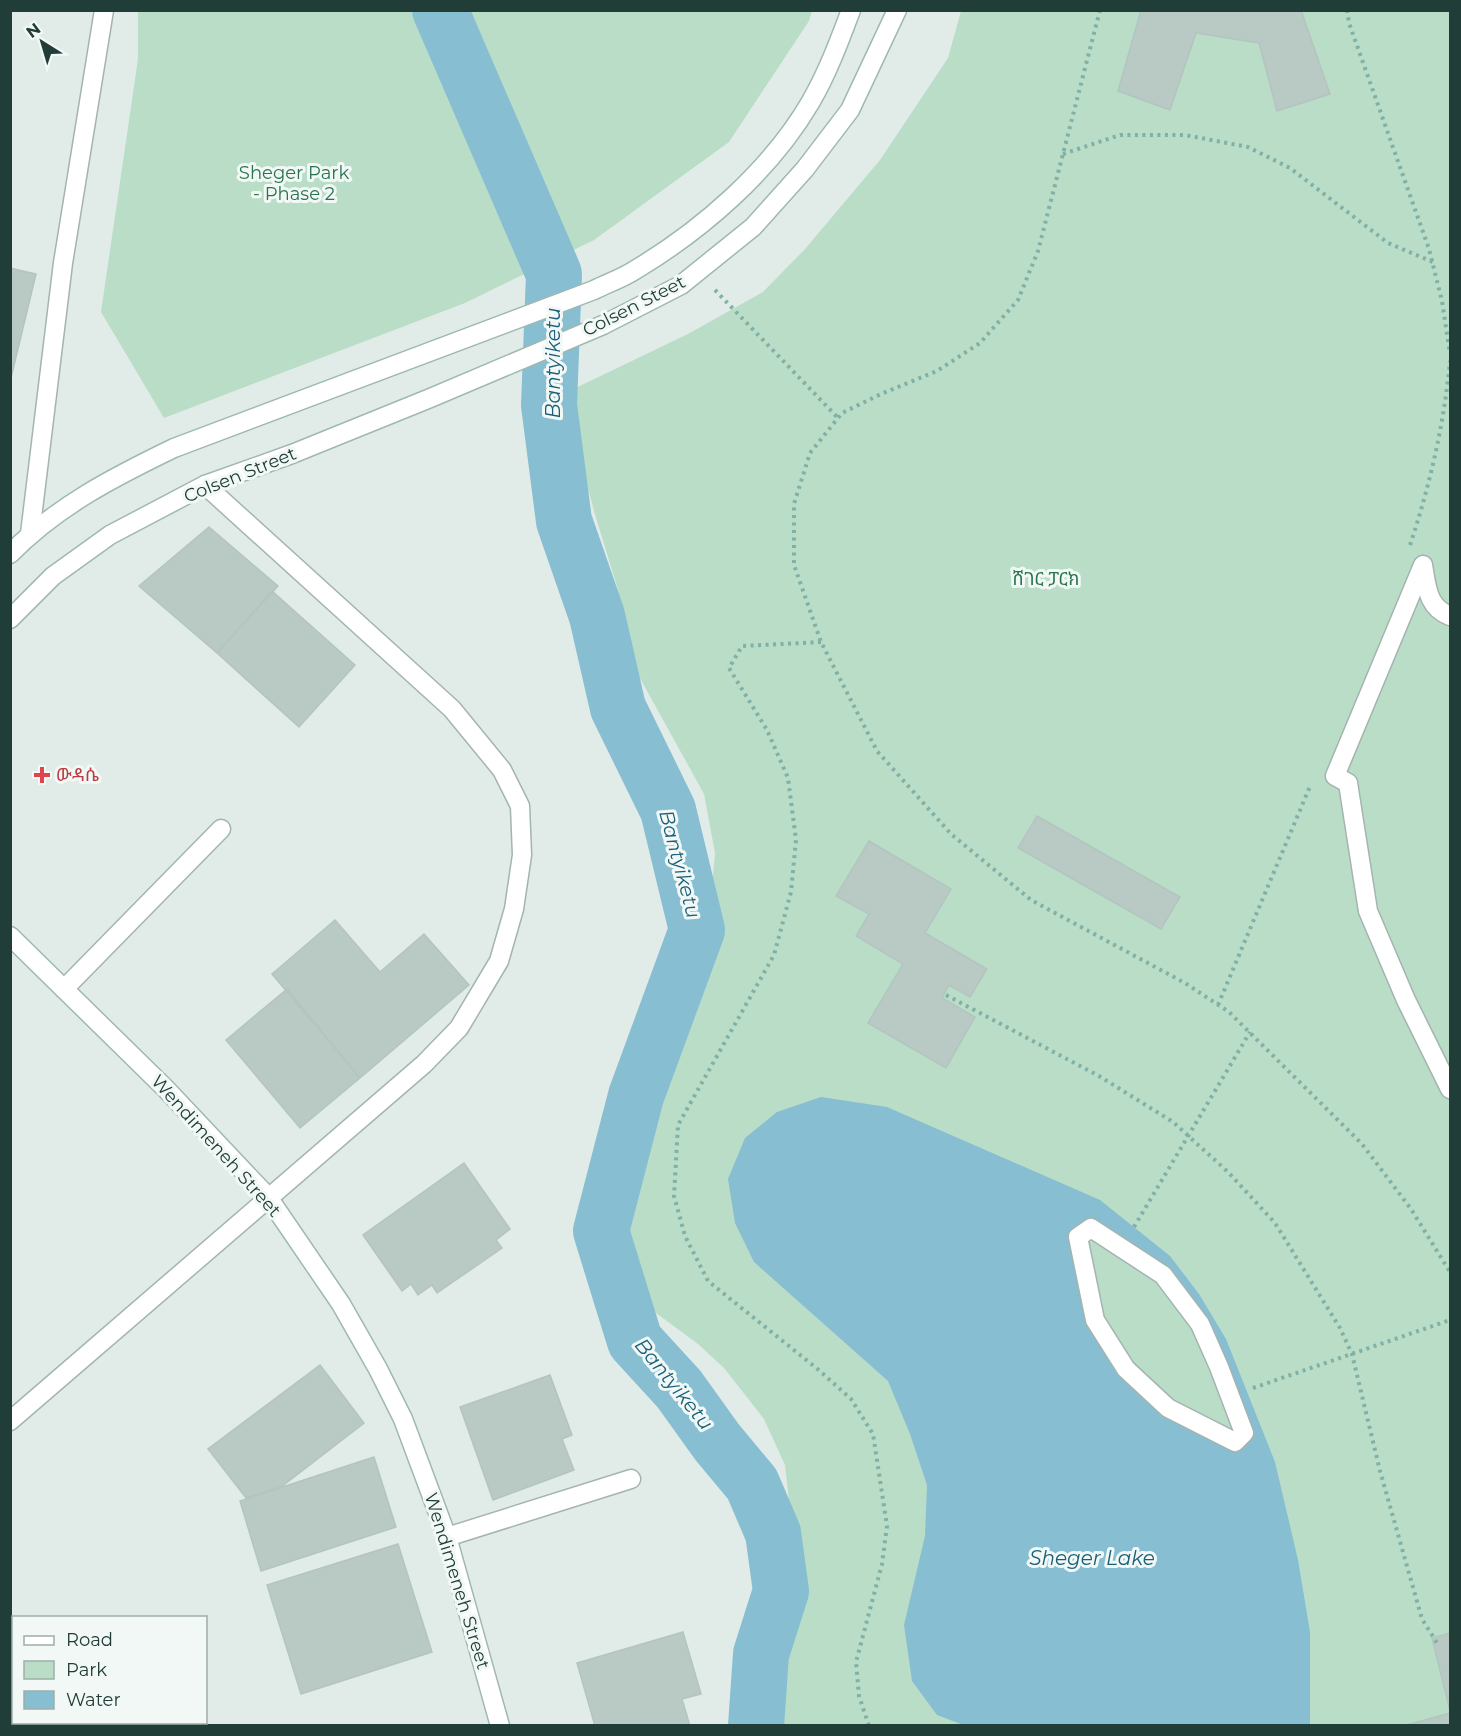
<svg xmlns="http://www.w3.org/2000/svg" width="1461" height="1736" viewBox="0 0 1461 1736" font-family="Montserrat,'Noto Sans Ethiopic',sans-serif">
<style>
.green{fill:#b9ddc7}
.water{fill:#87bed2;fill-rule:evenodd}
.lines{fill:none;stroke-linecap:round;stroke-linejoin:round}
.river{stroke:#87bed2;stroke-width:56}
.building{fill:#b9c9c4;stroke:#b3c5c0;stroke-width:1.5}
.street-casing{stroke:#a4b4b0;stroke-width:21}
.secondary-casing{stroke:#9fb8b2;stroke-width:21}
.path{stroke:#80b0a6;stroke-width:4;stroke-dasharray:3 4.5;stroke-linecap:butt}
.street{stroke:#fff;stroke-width:18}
.secondary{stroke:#fff;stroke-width:18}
.health-dot{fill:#e0444e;stroke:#f1f8f5;stroke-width:2}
.labels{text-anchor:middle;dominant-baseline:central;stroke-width:6;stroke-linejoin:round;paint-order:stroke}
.park-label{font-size:18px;fill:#2a744f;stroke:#f1f8f5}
.street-label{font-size:18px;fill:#213d38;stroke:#f1f8f5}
.health-label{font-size:18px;fill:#be3a42;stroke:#f1f8f5;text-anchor:start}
.water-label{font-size:20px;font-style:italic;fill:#1a5f7a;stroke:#f1f8f5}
</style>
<rect width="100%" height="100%" fill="#e1ece8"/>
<!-- green -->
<path class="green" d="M 138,11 L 138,10 L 812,11 L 809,21 L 729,142 L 594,240 L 465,303 L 164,418 L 101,312 L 138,59 Z
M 961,11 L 1450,11 L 1450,1725 L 779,1725 L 796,1561 L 785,1465 L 764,1419 L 724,1368 L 698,1344 L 656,1313 L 631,1274 L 616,1221 L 620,1156 L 689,1005 L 711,898 L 715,853 L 704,794 L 631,662 L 618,590 L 594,511 L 563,394 L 688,334 L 763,292 L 805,249 L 880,160 L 948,58 Z"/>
<!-- water -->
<path class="water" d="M 821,1097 L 887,1107 L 1100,1200 L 1170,1256 L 1199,1294 L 1226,1339 L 1275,1462 L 1298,1560 L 1310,1632 L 1310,1725 L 966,1726 L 937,1715 L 912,1681 L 904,1625 L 925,1536 L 927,1485 L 910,1434 L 888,1381 L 754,1262 L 735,1223 L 728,1179 L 745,1138 L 777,1112 ZM 1091,1228 L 1162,1275 L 1219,1367 L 1243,1434 L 1235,1442 L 1168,1408 L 1095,1320 L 1078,1238 Z"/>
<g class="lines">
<!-- river -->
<path class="river" d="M 440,10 L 554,274 L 549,405 L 564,521 L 597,616 L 618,708 L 668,810 L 697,930 L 636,1096 L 601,1231 L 635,1341 L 679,1389 L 717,1442 L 752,1484 L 773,1533 L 781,1591 L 761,1654 L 756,1726"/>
</g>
<!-- building -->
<path class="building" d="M 1141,10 L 1301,10 L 1330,94 L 1277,111 L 1259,43 L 1196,33 L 1170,110 L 1118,91 Z
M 10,268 L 36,274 L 10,382 Z
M 209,527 L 278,586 L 217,653 L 139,586 Z
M 272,591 L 355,665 L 299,727 L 217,653 Z
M 1037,816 L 1180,897 L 1161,929 L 1018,848 Z
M 869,841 L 951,889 L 925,933 L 987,969 L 970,997 L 949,985 L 942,998 L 975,1017 L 946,1068 L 868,1023 L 903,964 L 856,936 L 869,914 L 836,896 Z
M 335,920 L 380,972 L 424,934 L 469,985 L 360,1078 L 272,974 Z
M 287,989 L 360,1078 L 300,1128 L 226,1040 Z
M 464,1163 L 510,1229 L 496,1240 L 502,1248 L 437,1293 L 432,1285 L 418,1295 L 411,1284 L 402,1291 L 363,1235 Z
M 320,1365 L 364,1423 L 281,1487 L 246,1498 L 208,1449 Z
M 550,1375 L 572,1435 L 562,1439 L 574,1470 L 493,1500 L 460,1407 Z
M 374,1457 L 396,1527 L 261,1571 L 240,1501 Z
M 398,1544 L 432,1652 L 301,1694 L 267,1585 Z
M 683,1632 L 701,1694 L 682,1699 L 690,1726 L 595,1726 L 577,1663 Z
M 1450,1633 L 1450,1711 L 1432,1638 Z
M 1450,1713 L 1450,1726 L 1403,1726 Z"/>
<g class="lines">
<!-- street casing -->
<g class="street-casing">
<path id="street" d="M 30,534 L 63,263 L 104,10
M 1423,565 L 1335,776 L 1348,783 L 1368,911 L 1406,1000 L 1450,1089
M 1423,565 C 1427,587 1427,607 1450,616
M 64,989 L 221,829
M 1091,1228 L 1163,1275 L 1200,1324 L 1219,1367 L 1244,1433 L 1235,1442 L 1168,1408 L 1126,1369 L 1095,1320 L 1078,1237 Z
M 10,1421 L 424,1064 L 459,1028 L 499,961 L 514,909 L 522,855 L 520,806 L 502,770 L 452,709 L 205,485
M 447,1537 L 631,1479
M 10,1717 L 14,1721"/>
</g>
<!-- secondary casing -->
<g class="secondary-casing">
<path id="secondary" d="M 10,554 C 57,506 114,477 174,448 L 594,290 C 608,283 623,278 635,270 C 702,230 770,171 810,103 C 827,74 839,42 851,10
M 10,619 L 53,576 L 110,535 L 205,485 L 292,454 L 428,399 L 603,325 L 681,285 L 753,227 L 805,169 L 850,110 L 897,10
M 10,936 L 166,1089 L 268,1197 L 341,1304 L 378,1369 L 403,1419 L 447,1537 L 500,1726"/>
</g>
<!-- path -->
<path class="path" d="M 1100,10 L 1038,251 L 1018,300 L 980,343 L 937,371 L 881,394 L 842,413 L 810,453 L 794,504 L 794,565 L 821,642 L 877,751 L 951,834 L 1031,900 L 1185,983 L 1229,1012 L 1362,1144 L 1411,1209 L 1450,1272
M 1347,10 L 1349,23 L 1429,249 L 1442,301 L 1450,354
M 1063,154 L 1120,135 L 1185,135 L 1248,147 L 1290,168 L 1388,243 L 1433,262
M 715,290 L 838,418
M 1410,545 C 1430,485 1444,424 1450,361
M 821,642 L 742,646 L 729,668 L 767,730 L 788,778 L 796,840 L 791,892 L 774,955 L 678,1125 L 674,1196 L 685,1236 L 708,1281 L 820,1371 L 851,1399 L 873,1434 L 887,1526 L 882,1564 L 856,1662 L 859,1696 L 869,1726
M 946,995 L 1099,1076 L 1173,1122 L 1228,1172 L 1275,1223 L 1340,1328 L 1352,1354 L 1380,1471 L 1422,1619 L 1437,1643
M 1218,1005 L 1311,784
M 1134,1227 L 1250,1032
M 1253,1388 L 1450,1320"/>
<!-- street -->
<use href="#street" class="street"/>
<!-- secondary -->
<use href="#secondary" class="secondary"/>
</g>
<!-- markers -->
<path class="health-dot" d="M39 766h6v6h6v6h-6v6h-6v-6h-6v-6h6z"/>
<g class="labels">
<!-- park labels -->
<g class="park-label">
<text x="294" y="173">Sheger Park<tspan x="294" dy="21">- Phase 2</tspan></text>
<text x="1046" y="579">ሸገር ፓርክ</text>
</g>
<!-- street labels -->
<g class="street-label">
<text transform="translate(634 306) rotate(-27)">Colsen Steet</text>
<text transform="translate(240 475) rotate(-22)">Colsen Street</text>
<text transform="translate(216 1146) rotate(48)">Wendimeneh Street</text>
<text transform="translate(457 1581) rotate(73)">Wendimeneh Street</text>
</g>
<!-- health labels -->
<g class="health-label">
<text x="56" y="775">ውዳሴ</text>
</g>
<!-- water labels -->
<g class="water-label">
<text transform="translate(553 363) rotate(-90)">Bantyiketu</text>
<text transform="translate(680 864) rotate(75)">Bantyiketu</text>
<text transform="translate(674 1384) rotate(51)">Bantyiketu</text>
<text x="1092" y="1558">Sheger Lake</text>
</g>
</g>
<!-- border -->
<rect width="1461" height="1736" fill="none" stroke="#213d38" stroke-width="24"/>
<!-- legend -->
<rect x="12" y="1616" width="195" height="108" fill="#f1f8f5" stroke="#9eada9" stroke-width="1.5"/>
<rect x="24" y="1636" width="30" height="9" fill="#ffffff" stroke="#9eada9" stroke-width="1.5"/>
<text x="66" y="1646" font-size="18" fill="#213d38">Road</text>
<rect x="24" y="1661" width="30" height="18" fill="#b9ddc7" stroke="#9eada9" stroke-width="1.5"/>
<text x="66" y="1676" font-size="18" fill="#213d38">Park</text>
<rect x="24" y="1691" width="30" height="18" fill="#87bed2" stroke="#9eada9" stroke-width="1.5"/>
<text x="66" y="1706" font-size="18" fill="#213d38">Water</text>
<!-- north arrow -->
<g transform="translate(42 42) rotate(323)" stroke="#f1f8f5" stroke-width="4.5" paint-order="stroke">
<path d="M0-4.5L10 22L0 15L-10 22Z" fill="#213d38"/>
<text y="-9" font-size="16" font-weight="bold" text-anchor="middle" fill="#213d38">N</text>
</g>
</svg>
